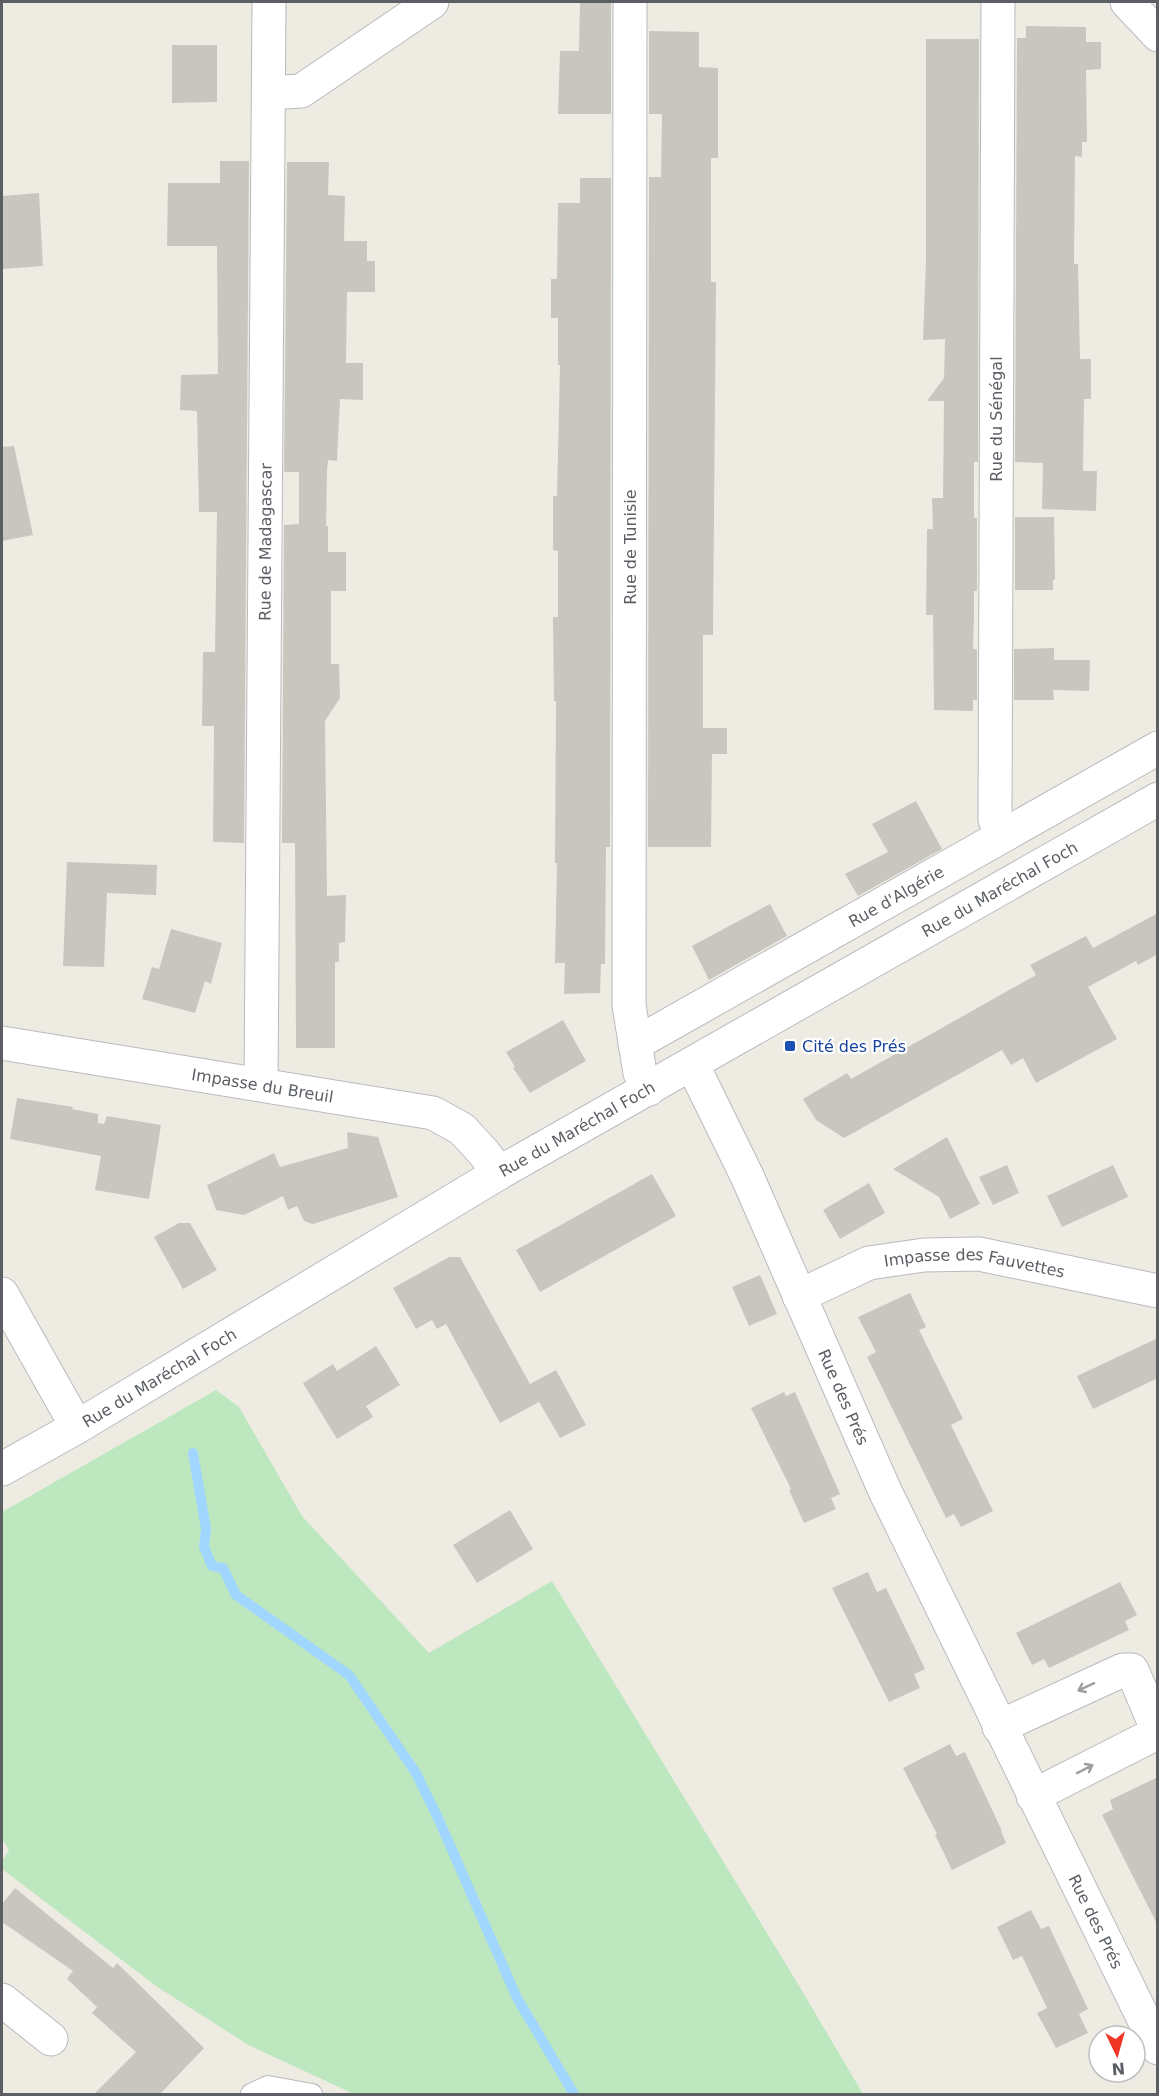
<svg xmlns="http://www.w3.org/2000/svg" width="1159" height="2096" viewBox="0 0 1159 2096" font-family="'DejaVu Sans',sans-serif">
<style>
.green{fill:#bde7be}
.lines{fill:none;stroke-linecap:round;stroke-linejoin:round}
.stream{stroke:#a1d6ff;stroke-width:10}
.building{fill:#c9c6bf}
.service-casing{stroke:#b8babf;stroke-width:22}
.minor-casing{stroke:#b8babf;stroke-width:35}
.tertiary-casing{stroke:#b8babf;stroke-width:35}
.secondary-casing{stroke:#b8bcc2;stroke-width:35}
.service{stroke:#fff;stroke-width:20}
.minor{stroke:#fff;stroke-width:33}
.tertiary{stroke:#fff;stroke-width:33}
.secondary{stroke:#fff;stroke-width:33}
.oneway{stroke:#9d9fa2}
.transit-dot{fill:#1a4fb4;stroke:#fff;stroke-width:2}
.labels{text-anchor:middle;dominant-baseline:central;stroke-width:4.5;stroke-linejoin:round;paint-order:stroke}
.street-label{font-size:16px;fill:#5b5f64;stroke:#fff}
.transit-label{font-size:16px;fill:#164399;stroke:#fff;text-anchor:start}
</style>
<rect width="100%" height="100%" fill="#eeece2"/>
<!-- green -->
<path class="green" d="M 216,1390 L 239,1407 L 302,1516 L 429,1653 L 552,1581 L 795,1979 L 863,2094 L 354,2094 L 250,2046 L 156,1986 L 2,1869 L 2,1861 L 9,1850 L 2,1839 L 2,1512 Z"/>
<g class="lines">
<!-- stream -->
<path class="stream" d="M 193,1453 L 206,1529 L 204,1547 L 212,1566 L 223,1568 L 236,1595 L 349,1675 L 416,1773 L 438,1818 L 517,1998 L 574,2094"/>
</g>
<!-- building -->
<path class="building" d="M 580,2 L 611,2 L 611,114 L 558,114 L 560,51 L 579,51 Z
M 1026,26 L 1086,27 L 1086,42 L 1101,42 L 1101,69 L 1086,70 L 1087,142 L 1082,142 L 1082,157 L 1075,156 L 1074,264 L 1078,264 L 1080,359 L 1091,359 L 1091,399 L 1084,399 L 1083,471 L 1097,471 L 1096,511 L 1042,509 L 1043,463 L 1015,462 L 1017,38 L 1026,38 Z
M 649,31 L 699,32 L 699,67 L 718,68 L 718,158 L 711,158 L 711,282 L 716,282 L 713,635 L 703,635 L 703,728 L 727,728 L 727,754 L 712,754 L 711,847 L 648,847 L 649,177 L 661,177 L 662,114 L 649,114 Z
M 926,39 L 979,39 L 978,462 L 974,462 L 974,518 L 977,518 L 977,591 L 974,591 L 974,617 L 973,649 L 977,649 L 977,700 L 973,700 L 973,711 L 934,710 L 933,615 L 926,615 L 927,529 L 933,529 L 932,498 L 943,498 L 944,401 L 927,401 L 944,378 L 945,339 L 923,340 L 926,260 Z
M 172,45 L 217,45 L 217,102 L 172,103 Z
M 220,161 L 249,161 L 244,843 L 213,842 L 214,726 L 202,726 L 203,652 L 215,652 L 217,512 L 199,512 L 197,411 L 180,410 L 181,375 L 218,374 L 217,246 L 167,246 L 168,183 L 220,183 Z
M 287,162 L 329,162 L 328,195 L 345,196 L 344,241 L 367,241 L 367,261 L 375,261 L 375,292 L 347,292 L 346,363 L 363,363 L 363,400 L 340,399 L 337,461 L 328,460 L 327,471 L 326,526 L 328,526 L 328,552 L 346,552 L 346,591 L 331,591 L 331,664 L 339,664 L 340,698 L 325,721 L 327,896 L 346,895 L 345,942 L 339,943 L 339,962 L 335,962 L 335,1048 L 296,1048 L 295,843 L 282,843 L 284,525 L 299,524 L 299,472 L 284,472 Z
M 580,178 L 611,178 L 610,847 L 606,847 L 605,964 L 601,964 L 600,993 L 564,994 L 565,963 L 555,963 L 557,863 L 555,863 L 556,701 L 554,701 L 553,617 L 558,617 L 558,551 L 553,550 L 553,496 L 557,496 L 560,365 L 558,365 L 558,318 L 551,318 L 551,279 L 557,279 L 558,203 L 580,203 Z
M 39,193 L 43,266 L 2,269 L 2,196 Z
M 14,446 L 33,535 L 2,541 L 2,447 Z
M 1015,517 L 1054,517 L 1055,579 L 1053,580 L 1053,590 L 1015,590 Z
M 1054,648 L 1054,660 L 1090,660 L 1089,691 L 1053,690 L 1054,700 L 1014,700 L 1014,649 Z
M 916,801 L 942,849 L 858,896 L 845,874 L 888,852 L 872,824 Z
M 67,862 L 157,865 L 156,895 L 107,893 L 104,967 L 63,966 Z
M 770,904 L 787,936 L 709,980 L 692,946 Z
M 1158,913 L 1158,954 L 1138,965 L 1136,961 L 1088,987 L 1117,1039 L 1036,1083 L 1023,1058 L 1011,1065 L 1002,1050 L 844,1138 L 816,1120 L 803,1099 L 847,1073 L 851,1079 L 1036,975 L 1030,965 L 1086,936 L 1093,948 Z
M 171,929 L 222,943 L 211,984 L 205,981 L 195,1013 L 142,999 L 152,967 L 159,969 Z
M 563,1020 L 586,1061 L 530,1093 L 513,1068 L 515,1067 L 506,1052 Z
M 17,1098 L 73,1107 L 72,1109 L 98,1114 L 98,1123 L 104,1124 L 107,1116 L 161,1125 L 149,1199 L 95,1190 L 101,1156 L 10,1139 Z
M 347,1132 L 378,1137 L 398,1197 L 313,1224 L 304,1221 L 297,1206 L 288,1210 L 283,1196 L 244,1215 L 216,1210 L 207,1185 L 274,1153 L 280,1167 L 348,1148 Z
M 947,1137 L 980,1204 L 950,1219 L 939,1197 L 893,1169 Z
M 1007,1165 L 1019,1193 L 993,1205 L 979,1177 Z
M 1113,1165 L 1128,1197 L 1062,1227 L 1047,1196 Z
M 652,1174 L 676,1216 L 540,1292 L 516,1250 Z
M 869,1183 L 885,1213 L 840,1239 L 823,1210 Z
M 179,1223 L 190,1223 L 217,1270 L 183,1289 L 154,1237 Z
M 449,1257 L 460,1257 L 530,1384 L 556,1370 L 586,1425 L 560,1438 L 538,1400 L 539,1402 L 500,1423 L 446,1324 L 437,1329 L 432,1320 L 416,1329 L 393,1288 Z
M 760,1275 L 777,1314 L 749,1326 L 732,1287 Z
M 910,1293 L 926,1327 L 919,1330 L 963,1419 L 951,1425 L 993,1511 L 961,1527 L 954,1514 L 946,1518 L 867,1357 L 876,1352 L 858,1317 Z
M 1158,1338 L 1158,1378 L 1093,1409 L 1077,1376 Z
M 376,1346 L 400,1385 L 366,1406 L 373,1417 L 337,1439 L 303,1383 L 333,1364 L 337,1371 Z
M 784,1392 L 786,1396 L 795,1392 L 840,1494 L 831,1498 L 836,1509 L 804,1523 L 789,1490 L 791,1489 L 751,1408 Z
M 510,1510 L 533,1549 L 477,1583 L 453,1545 Z
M 868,1572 L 877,1592 L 886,1588 L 925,1669 L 914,1674 L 920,1688 L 889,1702 L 832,1588 Z
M 1120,1582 L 1137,1615 L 1125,1621 L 1129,1630 L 1049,1668 L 1044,1659 L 1032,1665 L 1016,1633 Z
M 950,1744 L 956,1756 L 965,1752 L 1002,1831 L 1001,1831 L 1006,1843 L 952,1870 L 935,1835 L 937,1834 L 903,1768 Z
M 1158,1777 L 1158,1926 L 1102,1815 L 1113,1809 L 1110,1800 Z
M 15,1888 L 113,1968 L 117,1963 L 204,2048 L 160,2094 L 94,2094 L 136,2052 L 92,2013 L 97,2007 L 67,1979 L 73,1971 L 2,1922 L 2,1904 Z
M 1031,1910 L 1041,1929 L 1049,1926 L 1088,2009 L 1079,2014 L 1088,2033 L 1056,2048 L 1037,2013 L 1047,2008 L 1022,1956 L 1013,1960 L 997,1927 Z"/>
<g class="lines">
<!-- service casing -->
<g class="service-casing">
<path id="service" d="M 251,2094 L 268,2086 L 312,2094"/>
</g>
<!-- minor casing -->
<g class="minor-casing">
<g id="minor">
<path d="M 630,2 L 629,1005 L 640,1073 L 649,1089"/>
<path d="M 998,2 L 995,820 L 1004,835"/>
<path d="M 1127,2 L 1158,35"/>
<path d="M 269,93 L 301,91 L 432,2"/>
<path id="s1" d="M 2,1043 L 433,1113 L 462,1129 L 484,1153 L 499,1173"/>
<path id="s2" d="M 635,1044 L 1158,748"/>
<path id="s3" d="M 261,1084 L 269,2"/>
<path id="s4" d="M 799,1296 L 869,1263 L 924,1255 L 979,1254 L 1158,1291"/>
<path d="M 999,1727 L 1123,1670 L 1132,1670 L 1155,1724 L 1153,1733 L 1147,1738 L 1033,1796"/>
<path d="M 2,2000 L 51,2039"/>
</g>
</g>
<!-- tertiary casing -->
<g class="tertiary-casing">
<g id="tertiary">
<path id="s5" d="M 692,1064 L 747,1176 L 885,1491 L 1158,2048"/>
<path d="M 2,1294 L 77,1427"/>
</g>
</g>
<!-- secondary casing -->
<g class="secondary-casing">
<g id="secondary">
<path id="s6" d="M 2,1469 L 77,1427 L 499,1173 L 1158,799"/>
</g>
</g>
<!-- service -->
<use href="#service" class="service"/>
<!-- minor -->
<use href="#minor" class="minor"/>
<!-- tertiary -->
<use href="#tertiary" class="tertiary"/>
<!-- secondary -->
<use href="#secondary" class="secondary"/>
</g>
<!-- one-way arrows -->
<defs><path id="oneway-shaft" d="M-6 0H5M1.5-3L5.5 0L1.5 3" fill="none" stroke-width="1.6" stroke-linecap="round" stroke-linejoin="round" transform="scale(1.5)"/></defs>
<g class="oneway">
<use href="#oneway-shaft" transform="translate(1086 1687) rotate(155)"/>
<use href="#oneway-shaft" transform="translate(1085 1769) rotate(-27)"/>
</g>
<!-- markers -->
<rect class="transit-dot" x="784" y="1040" width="12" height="12" rx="3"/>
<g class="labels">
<!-- street labels -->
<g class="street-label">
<text transform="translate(996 419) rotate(-90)">Rue du Sénégal</text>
<text stroke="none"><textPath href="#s3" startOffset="542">Rue de Madagascar</textPath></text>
<text transform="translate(630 547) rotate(-90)">Rue de Tunisie</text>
<text stroke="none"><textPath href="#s6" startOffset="1154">Rue du Maréchal Foch</textPath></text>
<text stroke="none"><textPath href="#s2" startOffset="300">Rue d'Algérie</textPath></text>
<text stroke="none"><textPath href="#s1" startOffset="264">Impasse du Breuil</textPath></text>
<text stroke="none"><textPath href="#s6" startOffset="668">Rue du Maréchal Foch</textPath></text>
<text stroke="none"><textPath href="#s4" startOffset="184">Impasse des Fauvettes</textPath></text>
<text stroke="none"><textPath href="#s6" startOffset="182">Rue du Maréchal Foch</textPath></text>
<text stroke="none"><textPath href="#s5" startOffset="366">Rue des Prés</textPath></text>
<text stroke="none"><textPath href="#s5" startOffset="948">Rue des Prés</textPath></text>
</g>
<!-- transit labels -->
<g class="transit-label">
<text x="802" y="1046">Cité des Prés</text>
</g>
</g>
<!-- border -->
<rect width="1159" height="2096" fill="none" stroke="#5b5f64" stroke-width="6"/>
<!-- north arrow -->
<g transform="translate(1117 2054) rotate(175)"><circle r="28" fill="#ffffff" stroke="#bdbfc1" stroke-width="1.5"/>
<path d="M0-4.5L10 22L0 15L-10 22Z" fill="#f13626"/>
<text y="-9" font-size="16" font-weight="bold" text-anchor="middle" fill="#5b5f64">N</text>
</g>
</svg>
